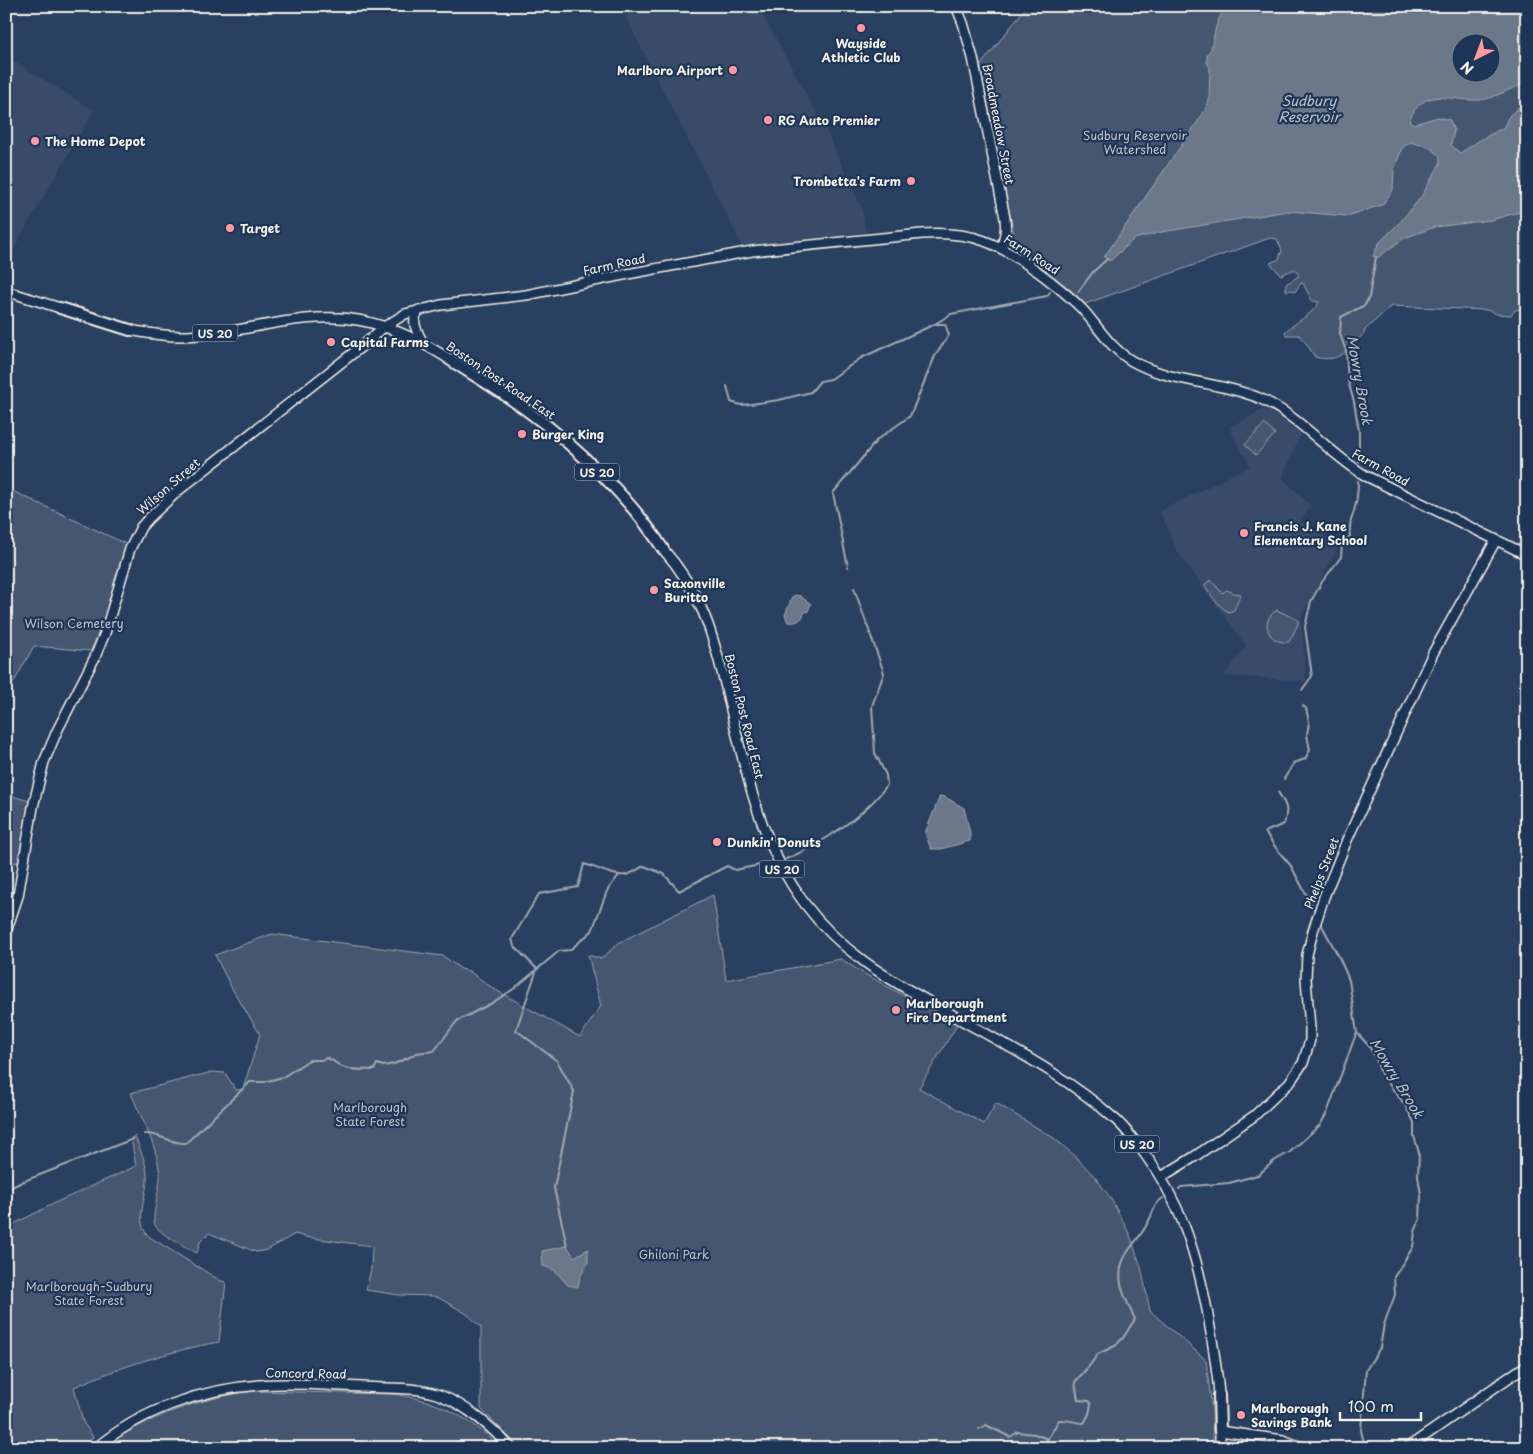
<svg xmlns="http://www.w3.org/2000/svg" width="1533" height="1454" viewBox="0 0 1533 1454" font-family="'Playpen Sans',sans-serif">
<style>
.built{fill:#374c69}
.green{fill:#445771;stroke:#9ca4ac;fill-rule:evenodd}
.water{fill:#6a788a;stroke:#a1a8b0;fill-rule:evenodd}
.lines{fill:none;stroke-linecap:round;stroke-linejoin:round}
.stream{stroke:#a1a8b0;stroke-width:2}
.secondary-casing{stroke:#f4f1e8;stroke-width:12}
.primary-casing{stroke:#f4f1e8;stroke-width:12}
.highway-casing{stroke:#f4f1e8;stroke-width:14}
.secondary{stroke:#1d3557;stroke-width:9}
.primary{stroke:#1d3557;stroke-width:9}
.highway{stroke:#1d3557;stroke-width:10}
.poi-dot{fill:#ff9aa2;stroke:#1d3557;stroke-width:2}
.labels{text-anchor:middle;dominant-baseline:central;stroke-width:4.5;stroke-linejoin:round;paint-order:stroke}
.shield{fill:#1d3557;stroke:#b4b9bc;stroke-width:1}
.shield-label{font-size:11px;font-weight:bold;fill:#f4f1e8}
.poi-label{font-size:12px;font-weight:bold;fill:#f4f1e8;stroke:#1d3557;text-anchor:start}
.street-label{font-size:12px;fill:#f4f1e8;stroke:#1d3557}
.park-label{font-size:12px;fill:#bfc3c4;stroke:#1d3557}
.water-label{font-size:14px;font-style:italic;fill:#bdc1c2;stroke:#1d3557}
</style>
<rect width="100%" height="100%" fill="#2a4060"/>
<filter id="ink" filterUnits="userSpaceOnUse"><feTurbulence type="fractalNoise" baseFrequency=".02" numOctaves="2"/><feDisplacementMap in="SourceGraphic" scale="10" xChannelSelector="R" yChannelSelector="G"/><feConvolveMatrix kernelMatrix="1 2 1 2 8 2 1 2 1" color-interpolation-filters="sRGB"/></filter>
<g filter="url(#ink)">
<!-- built -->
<path class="built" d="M 620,6 L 758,6 L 826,130 L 862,209 L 866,232 L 742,246 Z
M 6,57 L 94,110 L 6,262 Z
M 1266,408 L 1301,434 L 1282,478 L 1311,506 L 1300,521 L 1339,545 L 1301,617 L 1306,681 L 1224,676 L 1246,646 L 1175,548 L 1160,511 L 1250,466 L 1234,438 L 1230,427 Z"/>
<!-- green -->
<path class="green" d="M 1027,6 L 1527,6 L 1527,308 L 1515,310 L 1511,315 L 1497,314 L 1487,310 L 1391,306 L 1365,330 L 1364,334 C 1346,349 1341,364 1315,357 L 1306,343 L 1299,335 L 1286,335 L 1285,332 C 1294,323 1315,313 1319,302 L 1312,301 L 1303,283 L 1300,284 L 1295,292 L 1292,290 L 1286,291 L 1286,284 L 1299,276 L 1296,270 L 1292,270 L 1281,275 L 1270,263 L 1279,259 L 1282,250 L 1277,239 L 1270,238 L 1085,304 C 1063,280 1036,267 1016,244 L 984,90 L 980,66 ZM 1460,42 L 1490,42 L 1490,72 L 1460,72 Z
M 1264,424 L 1275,434 L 1256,455 L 1245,445 Z
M 6,488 L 126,544 L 108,609 L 91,651 L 34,646 L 6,696 Z
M 1211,580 L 1222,593 L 1227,590 L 1234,593 L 1241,594 L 1234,610 L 1229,612 C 1218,607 1211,594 1204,585 Z
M 1277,610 L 1298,620 L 1298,624 L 1289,642 C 1269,645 1258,621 1277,610 Z
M 6,794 L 29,801 L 20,862 L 6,863 Z
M 713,895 L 726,980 L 841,959 L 863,973 L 957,1025 L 919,1088 L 984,1124 L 996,1103 L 1054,1138 L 1076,1157 L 1096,1178 L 1111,1199 L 1130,1235 L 1141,1267 L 1150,1311 L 1206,1360 L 1212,1409 L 1213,1448 L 558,1448 L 555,1445 L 552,1448 L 520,1448 L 481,1409 L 481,1327 L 467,1314 L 439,1298 L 433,1296 L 399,1295 L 366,1290 L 371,1269 L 372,1248 L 371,1246 L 305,1237 L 295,1234 L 267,1250 L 256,1252 L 209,1233 L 200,1242 L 197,1253 C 186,1247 161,1235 155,1225 C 151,1218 160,1189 160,1176 C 158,1147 142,1120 131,1093 L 212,1072 L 225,1073 L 236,1090 L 243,1089 L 260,1034 L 231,987 L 215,955 L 272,934 L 443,956 L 461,969 L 469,971 L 494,989 L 580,1037 L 601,1006 L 588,955 L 601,959 L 620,942 Z
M 135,1136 C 139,1148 146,1161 147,1174 C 149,1195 131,1223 151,1238 L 221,1281 L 226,1282 L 219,1342 C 169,1351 120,1367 74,1387 L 83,1422 L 93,1437 L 83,1448 L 6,1448 L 6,1228 L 57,1202 L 136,1166 L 131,1138 Z
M 255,1391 L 391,1394 C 434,1398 470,1417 501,1448 L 101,1448 C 146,1418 201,1397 255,1391 Z"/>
<!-- water -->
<path class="water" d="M 1225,6 L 1527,6 L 1527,84 L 1521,85 C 1509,89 1493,99 1480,100 C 1450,102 1424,84 1409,121 L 1414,124 L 1438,117 L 1450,120 L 1454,131 L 1451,145 L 1460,153 L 1485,137 L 1503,128 L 1509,116 L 1527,100 L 1527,210 L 1491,220 L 1435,227 L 1404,238 L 1377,258 L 1373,256 L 1379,243 L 1400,222 L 1421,197 L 1440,164 L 1440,156 L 1429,147 L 1410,142 L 1402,148 L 1394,170 L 1393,190 L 1382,205 L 1347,216 L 1288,211 L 1162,232 L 1134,239 L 1110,261 L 1104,257 L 1203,114 L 1209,101 L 1210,68 L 1207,62 L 1207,55 L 1211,49 L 1216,26 ZM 1490,42 L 1490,72 L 1460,72 L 1460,42 Z
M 796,595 L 800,596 L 811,604 L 808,611 L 804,613 C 802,621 796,623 788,622 L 785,615 L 792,597 Z
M 940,796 L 945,797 L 964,808 L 970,833 L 970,841 L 941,849 L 931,849 L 925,833 Z
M 567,1246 L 574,1257 L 588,1249 L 588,1263 L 580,1277 L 578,1287 L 568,1285 L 554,1270 L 543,1266 L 542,1251 Z"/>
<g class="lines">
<!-- stream -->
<path class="stream" d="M 1078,292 L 1093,272 L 1107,259
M 727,386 L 731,402 L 741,405 L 751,404 L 779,400 L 811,392 L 820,381 L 831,379 L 861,358 L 935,324
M 1359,462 L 1359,431 L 1354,402 L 1348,381 L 1346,351 L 1340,334 L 1341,317 L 1365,305 L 1369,297 L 1376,257
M 848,567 L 833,493 L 878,439 L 910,416 L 935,356 L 949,335 L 945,324 L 935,324 L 951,314 L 1047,296 L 1050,292
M 1302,690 L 1312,676 L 1305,627 L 1311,601 L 1322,582 L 1341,557 L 1342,544 L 1350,536 C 1349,525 1351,520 1354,511 C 1357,501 1358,491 1358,481
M 1284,779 L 1294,763 L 1305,759 L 1310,750 L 1307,735 L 1309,722 L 1306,708 L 1303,706
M 1278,792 C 1286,805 1289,808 1284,824 L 1265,832 L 1276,848 L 1291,866 L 1314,909
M 786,859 C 820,845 866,815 887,785 L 886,775 L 875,753 L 872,706 L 884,673 L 854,588
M 1321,924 L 1339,957 L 1349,980 L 1357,1033 L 1369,1046 L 1376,1059 L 1381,1074 L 1405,1105 L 1414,1122 L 1414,1136 L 1419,1153 L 1418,1176 L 1421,1195 L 1420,1219 L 1415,1232 L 1413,1247 L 1394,1277 L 1395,1295 L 1384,1324 L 1380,1348 L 1366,1370 L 1361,1430 L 1365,1448
M 144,1134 C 160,1133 170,1144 186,1143 L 250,1082 L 264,1082 L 283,1077 L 309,1060 L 322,1060 L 327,1058 C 334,1060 338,1066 345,1068 C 353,1071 365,1069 374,1070 L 377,1064 L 383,1066 L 394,1064 L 410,1057 L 416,1053 L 434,1051 L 457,1021 L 492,1003 L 515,988 L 559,951 L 570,950 L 592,931 L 607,891 L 619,875
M 1179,1189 L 1181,1187 L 1229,1183 L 1258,1175 L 1274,1161 L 1290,1152 L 1320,1125 L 1327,1113 L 1356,1034
M 6,1190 L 24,1181 L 133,1139
M 567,1246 L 554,1188 L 574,1091 L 557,1061 L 516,1030 L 537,969 L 514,946 L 512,939 L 539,894 L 578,887 L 584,864 C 597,867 612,877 626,875 C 632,874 639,868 644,866 L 664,874 L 679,891 L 727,866 L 735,870 L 770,863
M 979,1429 L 986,1425 L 1010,1437 L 1018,1432 L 1034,1434 L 1048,1439
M 1042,1448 L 1059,1420 C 1068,1419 1075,1423 1084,1423 L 1089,1414 L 1091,1404 L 1089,1401 L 1078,1400 L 1075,1382 L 1090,1365 L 1098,1354 L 1115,1346 L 1123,1338 L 1135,1319 C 1125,1298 1112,1276 1127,1253 C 1133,1243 1142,1235 1147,1224 C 1153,1215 1153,1204 1163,1198"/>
<!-- secondary casing -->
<g class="secondary-casing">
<path id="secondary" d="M 956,6 L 963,23 L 973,58 L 1004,213 C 1007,226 1005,235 1002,248
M 419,310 C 410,322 417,331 423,343
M 6,932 L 18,896 L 33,807 L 44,762 L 57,731 L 95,657 L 105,633 L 130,549 L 141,527 L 149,518 L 179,490 L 366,343 L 384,327 L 405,314 L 441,305 L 526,295 L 633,273 L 752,251 L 922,234 C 973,231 996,242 1037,271 C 1053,283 1069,295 1083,310 C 1099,328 1111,349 1132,361 C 1171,383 1219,381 1259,398 C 1300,416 1328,453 1366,476 L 1527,555
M 1161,1177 L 1194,1157 L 1254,1116 L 1289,1083 L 1303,1063 L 1310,1040 L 1310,1028 L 1306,979 L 1307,955 L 1313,931 L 1324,897 L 1347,840 L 1433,653 L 1496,540
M 1220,1431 L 1283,1440 L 1304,1448
M 96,1448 C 141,1410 202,1389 260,1385 C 294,1382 329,1386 363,1387 C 390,1389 417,1386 442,1396 C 469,1407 491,1427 511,1448
M 1407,1448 L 1527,1365"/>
</g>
<!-- primary casing -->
<g class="primary-casing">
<path id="primary" d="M 6,291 L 60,308
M 130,330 C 146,333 163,336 179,336 C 239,336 298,310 358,320 C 392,326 421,341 449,359
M 663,549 C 679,567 693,589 703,612 C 713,635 719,660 725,684 C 743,760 757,840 805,904 C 845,957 893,981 949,1013 C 1007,1046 1067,1076 1116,1120 C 1127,1130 1135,1141 1144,1153 C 1180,1200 1196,1252 1207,1310 C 1212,1338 1217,1367 1219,1395
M 1220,1448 L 1220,1431"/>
</g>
<!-- highway casing -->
<g class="highway-casing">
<path id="highway" d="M 60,308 L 130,330
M 449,359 C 476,377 504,393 529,412 C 577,447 631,499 663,549
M 1219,1395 L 1220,1431"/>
</g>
<!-- secondary -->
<use href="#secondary" class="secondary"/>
<!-- primary -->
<use href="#primary" class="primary"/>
<!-- highway -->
<use href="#highway" class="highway"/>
</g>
</g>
<!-- markers -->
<g class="poi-dot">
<circle cx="861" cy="28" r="5"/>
<circle cx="733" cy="70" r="5"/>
<circle cx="768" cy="120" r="5"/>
<circle cx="35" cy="141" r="5"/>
<circle cx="911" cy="181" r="5"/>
<circle cx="230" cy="228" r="5"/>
<circle cx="331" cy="342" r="5"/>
<circle cx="522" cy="434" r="5"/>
<circle cx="1244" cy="533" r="5"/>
<circle cx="654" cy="590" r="5"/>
<circle cx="717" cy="842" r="5"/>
<circle cx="896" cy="1010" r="5"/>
<circle cx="1241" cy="1415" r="5"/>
</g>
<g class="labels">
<!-- shield labels -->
<g class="shield">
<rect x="192.5" y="324.5" width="45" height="17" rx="4"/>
<rect x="574.5" y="463.5" width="45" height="17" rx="4"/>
<rect x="759.5" y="860.5" width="45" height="17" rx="4"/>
<rect x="1114.5" y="1135.5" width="45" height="17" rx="4"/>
</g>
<g class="shield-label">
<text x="215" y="333">US 20</text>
<text x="597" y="472">US 20</text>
<text x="782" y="869">US 20</text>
<text x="1137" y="1144">US 20</text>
</g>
<!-- poi labels -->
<g class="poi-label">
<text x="861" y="43" text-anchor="middle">Wayside<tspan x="861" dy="14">Athletic Club</tspan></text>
<text x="723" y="70" text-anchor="end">Marlboro Airport</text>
<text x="778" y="120">RG Auto Premier</text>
<text x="45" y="141">The Home Depot</text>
<text x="901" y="181" text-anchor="end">Trombetta's Farm</text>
<text x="240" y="228">Target</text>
<text x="341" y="342">Capital Farms</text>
<text x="532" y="434">Burger King</text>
<text x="1254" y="526">Francis J. Kane<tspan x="1254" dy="14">Elementary School</tspan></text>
<text x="664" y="583">Saxonville<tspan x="664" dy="14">Buritto</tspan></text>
<text x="727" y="842">Dunkin' Donuts</text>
<text x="906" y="1003">Marlborough<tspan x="906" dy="14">Fire Department</tspan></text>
<text x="1251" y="1408">Marlborough<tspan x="1251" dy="14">Savings Bank</tspan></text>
</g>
<!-- street labels -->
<g class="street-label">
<text transform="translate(999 124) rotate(79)">Broadmeadow Street</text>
<text transform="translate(1032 254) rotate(33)">Farm Road</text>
<text transform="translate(614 264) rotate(-12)">Farm Road</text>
<text transform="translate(501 380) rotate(34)">Boston Post Road East</text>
<text transform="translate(1381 467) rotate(29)">Farm Road</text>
<text transform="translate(168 486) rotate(-41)">Wilson Street</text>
<text transform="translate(745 716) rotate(76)">Boston Post Road East</text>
<text transform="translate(1321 873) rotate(-69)">Phelps Street</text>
<text transform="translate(306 1373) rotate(1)">Concord Road</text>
</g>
<!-- park labels -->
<g class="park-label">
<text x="1135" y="135">Sudbury Reservoir<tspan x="1135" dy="14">Watershed</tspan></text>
<text x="74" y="623">Wilson Cemetery</text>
<text x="370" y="1107">Marlborough<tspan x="370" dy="14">State Forest</tspan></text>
<text x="674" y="1254">Ghiloni Park</text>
<text x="89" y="1286">Marlborough-Sudbury<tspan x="89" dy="14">State Forest</tspan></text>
</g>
<!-- water labels -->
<g class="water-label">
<text x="1309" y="100">Sudbury<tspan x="1309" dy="16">Reservoir</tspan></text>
<text transform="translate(1360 380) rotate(80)">Mowry Brook</text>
<text transform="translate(1397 1078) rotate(59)">Mowry Brook</text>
</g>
</g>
<!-- margin -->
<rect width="1533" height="1454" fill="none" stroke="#1d3557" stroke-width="25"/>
<rect x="12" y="12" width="1508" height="1429" fill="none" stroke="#f4f1e8" stroke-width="2" filter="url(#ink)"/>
<!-- north arrow -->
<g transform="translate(1476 58) rotate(222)"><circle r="24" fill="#1d3557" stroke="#738091"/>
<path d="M0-4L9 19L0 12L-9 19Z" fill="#ff9aa2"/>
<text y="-8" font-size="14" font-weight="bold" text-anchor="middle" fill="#f4f1e8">N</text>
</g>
<!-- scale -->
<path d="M1340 1412v8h81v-8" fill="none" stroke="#f4f1e8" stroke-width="2.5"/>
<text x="1348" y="1412" font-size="15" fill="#f4f1e8" stroke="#1d3557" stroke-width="4" paint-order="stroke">100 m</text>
</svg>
